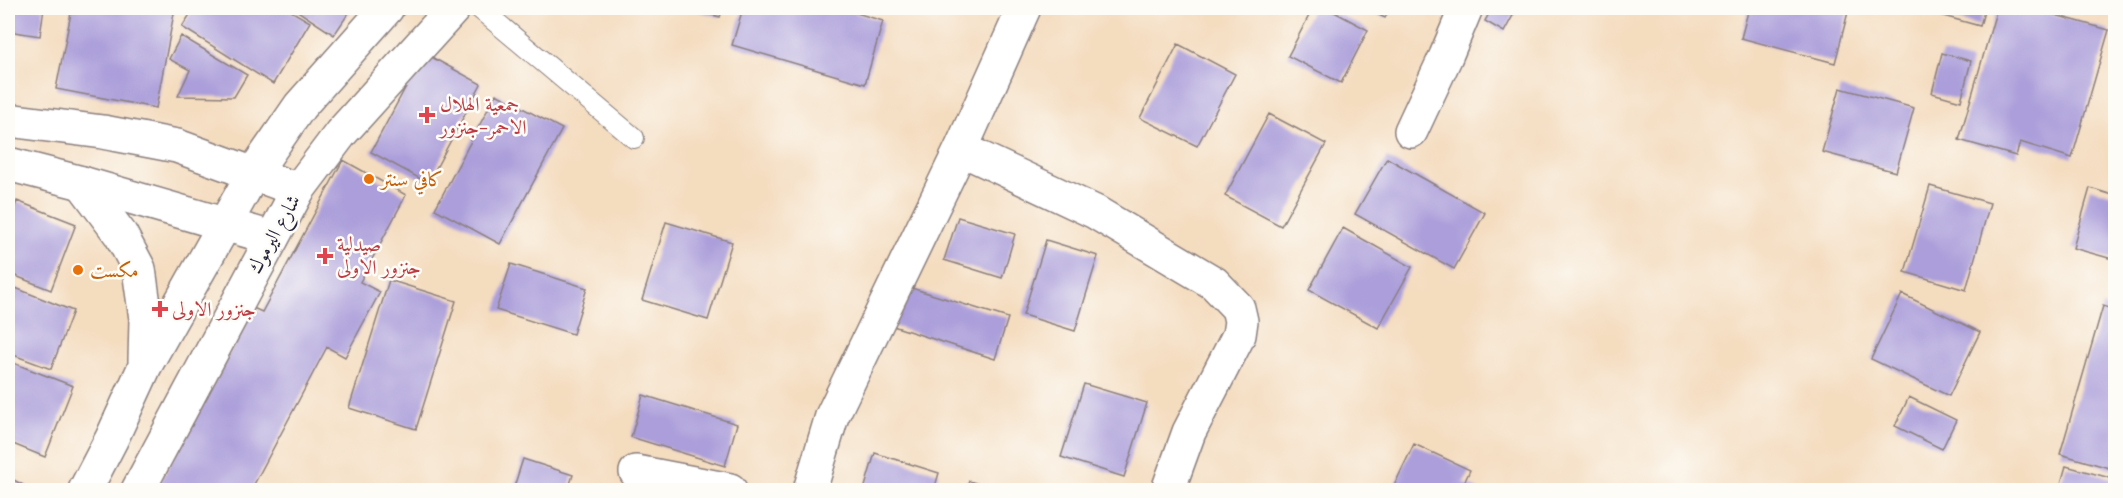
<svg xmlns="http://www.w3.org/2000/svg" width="2123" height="498" viewBox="0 0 2123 498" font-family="Cardo,Amiri,serif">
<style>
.building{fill:#ab9eda}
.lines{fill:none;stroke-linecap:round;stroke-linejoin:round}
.service-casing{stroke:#8b7f7d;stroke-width:22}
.minor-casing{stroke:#8b7f7d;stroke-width:36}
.tertiary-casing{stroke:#8b7f7d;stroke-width:36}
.secondary-casing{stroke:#8b7f7d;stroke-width:36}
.service{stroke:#fff;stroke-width:20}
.minor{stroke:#fff;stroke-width:33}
.tertiary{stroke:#fff;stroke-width:33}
.secondary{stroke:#fff;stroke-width:33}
.health-dot{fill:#e0444e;stroke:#fdfcf7;stroke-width:2}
.food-dot{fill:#e8710a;stroke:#fdfcf7;stroke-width:2}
.labels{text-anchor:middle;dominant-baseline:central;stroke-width:5;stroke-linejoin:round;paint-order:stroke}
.health-label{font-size:20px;fill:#be3a42;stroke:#fdfcf7;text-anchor:start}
.food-label{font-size:20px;fill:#c56008;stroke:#fdfcf7;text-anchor:start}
.street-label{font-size:20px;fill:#22223b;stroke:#fdfcf7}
</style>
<rect width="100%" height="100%" fill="#fdfcf7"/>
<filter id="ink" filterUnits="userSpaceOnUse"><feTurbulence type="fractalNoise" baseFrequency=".0167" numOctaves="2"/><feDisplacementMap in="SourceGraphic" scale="12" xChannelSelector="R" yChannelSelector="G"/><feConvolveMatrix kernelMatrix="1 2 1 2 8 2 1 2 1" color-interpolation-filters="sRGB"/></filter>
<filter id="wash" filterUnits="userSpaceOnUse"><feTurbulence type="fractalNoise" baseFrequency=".008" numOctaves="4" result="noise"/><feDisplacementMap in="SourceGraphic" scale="24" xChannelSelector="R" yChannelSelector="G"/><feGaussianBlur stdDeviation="1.35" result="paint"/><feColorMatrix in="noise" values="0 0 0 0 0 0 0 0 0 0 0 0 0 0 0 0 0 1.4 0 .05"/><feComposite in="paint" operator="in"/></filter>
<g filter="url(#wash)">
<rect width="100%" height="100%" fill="#f4dcbf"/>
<g id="blocks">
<!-- building -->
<path class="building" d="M 8,8 L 44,8 L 40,36 L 8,31 Z
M 72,8 L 175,8 L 156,108 L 56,89 Z
M 194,8 L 286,8 L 310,22 L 273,84 L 182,27 Z
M 293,8 L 352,8 L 334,35 Z
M 688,8 L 723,8 L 720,17 Z
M 743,8 L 840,8 L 883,21 L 865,84 L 732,45 Z
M 1313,8 L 1327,8 L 1368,30 L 1341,83 L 1288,56 Z
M 1365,8 L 1390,8 L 1385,18 Z
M 1492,8 L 1517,8 L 1504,32 L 1485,21 Z
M 1749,8 L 1849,8 L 1835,63 L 1741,38 Z
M 1914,8 L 1985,8 L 1980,26 Z
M 1997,8 L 2030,8 L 2109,30 L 2072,158 L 2020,142 L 2016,156 L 1959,140 Z
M 181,36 L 247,75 L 234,97 L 178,96 L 190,70 L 169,59 Z
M 1178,44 L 1235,74 L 1197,146 L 1140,118 Z
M 424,53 L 481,84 L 428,183 L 371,152 Z
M 1942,53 L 1971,61 L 1961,101 L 1932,93 Z
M 1840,88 L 1914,108 L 1896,172 L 1822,152 Z
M 496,94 L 562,129 L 500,244 L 435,209 Z
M 1269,114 L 1326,144 L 1281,226 L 1225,196 Z
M 1387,158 L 1485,213 L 1454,269 L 1355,214 Z
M 343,160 L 406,195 L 360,282 L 380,292 L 345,357 L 327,347 L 251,490 L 156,490 L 253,308 L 262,312 Z
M 1930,186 L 1990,203 L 1966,290 L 1905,272 Z
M 2090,188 L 2116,196 L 2116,260 L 2073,248 Z
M 17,201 L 76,224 L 51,290 L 8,273 L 8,226 Z
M 958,217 L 1015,234 L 1002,278 L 944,260 Z
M 666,222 L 732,242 L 708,320 L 642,300 Z
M 1343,228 L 1412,267 L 1378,328 L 1309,290 Z
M 1046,240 L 1098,256 L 1075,331 L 1023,315 Z
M 511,264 L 587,288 L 573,334 L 496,310 Z
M 389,280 L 456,301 L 416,429 L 349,408 Z
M 8,285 L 73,311 L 51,369 L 8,353 Z
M 905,286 L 1008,318 L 995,359 L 893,326 Z
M 1902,294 L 1980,332 L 1949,396 L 1871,359 Z
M 2103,306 L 2116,310 L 2116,470 L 2060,454 Z
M 8,361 L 73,386 L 45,457 L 8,442 Z
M 1084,384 L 1147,403 L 1124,477 L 1061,457 Z
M 643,395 L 737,424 L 725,466 L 631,437 Z
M 1909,397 L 1956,420 L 1942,449 L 1895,426 Z
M 1414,444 L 1470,470 L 1464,483 L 1480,490 L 1392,490 Z
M 875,453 L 939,473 L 934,490 L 864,490 Z
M 523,459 L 573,475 L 568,490 L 513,490 Z
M 2066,466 L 2114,479 L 2111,490 L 2059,490 Z
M 8,477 L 27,487 L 25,490 L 8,490 Z
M 969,481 L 999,490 L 966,490 Z"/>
</g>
</g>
<g filter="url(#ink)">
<use href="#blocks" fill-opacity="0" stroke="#8b7f7d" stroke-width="1.5"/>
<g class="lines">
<!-- service casing -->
<g class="service-casing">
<path id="service" d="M 479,8 L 634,138"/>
</g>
<!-- minor casing -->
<g class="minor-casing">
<path id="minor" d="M 1411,131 L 1446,56 L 1466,8
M 961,149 L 1095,212 L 1214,283 L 1238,308 L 1241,321 L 1239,335 L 1189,432 L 1168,490
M 636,472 L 730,490
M 810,490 L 832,416 L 961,149 L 1024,8"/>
</g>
<!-- tertiary casing -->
<g class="tertiary-casing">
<path id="tertiary" d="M 8,120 L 103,132 L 177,146 L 298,190
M 8,164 L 82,183 L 272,238"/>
</g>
<!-- secondary casing -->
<g class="secondary-casing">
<path id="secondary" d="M 82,183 L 121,235 L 139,269 L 146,319 L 145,361
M 85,490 L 112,438 L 145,366 L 253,174 L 300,106 L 387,8
M 138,490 L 298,190 L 341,133 L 454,8"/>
</g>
<!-- service -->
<use href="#service" class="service"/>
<!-- minor -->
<use href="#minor" class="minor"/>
<!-- tertiary -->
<use href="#tertiary" class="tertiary"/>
<!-- secondary -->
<use href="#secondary" class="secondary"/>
</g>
</g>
<!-- markers -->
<g class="health-dot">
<path d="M424 106h6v6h6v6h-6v6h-6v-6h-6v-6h6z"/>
<path d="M322 247h6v6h6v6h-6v6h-6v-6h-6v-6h6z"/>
<path d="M157 300h6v6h6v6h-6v6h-6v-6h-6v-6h6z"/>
</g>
<g class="food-dot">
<circle cx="369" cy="179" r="6"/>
<circle cx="78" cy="270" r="6"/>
</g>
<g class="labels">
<!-- health labels -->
<g class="health-label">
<text x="440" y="104">جمعية الهلال<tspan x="440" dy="23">الاحمر-جنزور</tspan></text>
<text x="337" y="244">صيدلية<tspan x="337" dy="23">جنزور الاولى</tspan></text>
<text x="172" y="309">جنزور الاولى</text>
</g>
<!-- food labels -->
<g class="food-label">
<text x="381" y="179">كافي سنتر</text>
<text x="90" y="270">مكست</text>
</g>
<!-- street labels -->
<g class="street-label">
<text transform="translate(274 234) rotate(-61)">شارع اليرموك</text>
</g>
</g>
<!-- margin -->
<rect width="2123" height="498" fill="none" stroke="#fdfcf7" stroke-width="30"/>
</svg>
